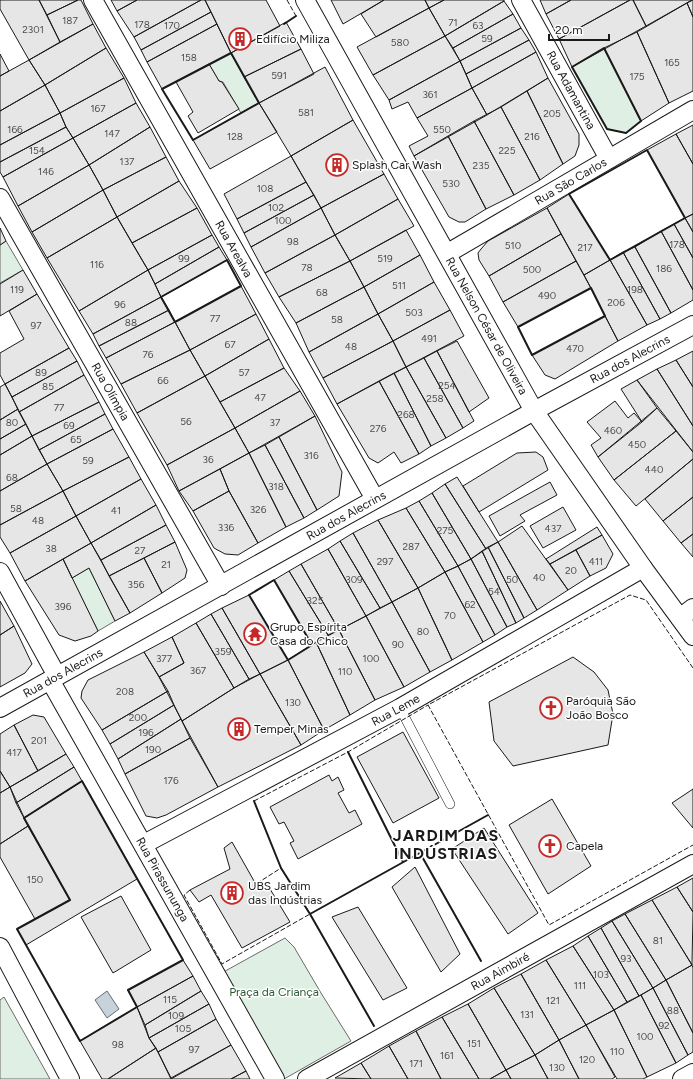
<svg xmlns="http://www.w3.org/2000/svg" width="693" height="1079" viewBox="0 0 693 1079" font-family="Figtree,sans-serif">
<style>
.green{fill:#e0efe3;stroke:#6a6a6a}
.water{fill:#c6d2dc;stroke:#6a6a6a}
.building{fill:#e6e6e6;stroke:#1a1a1a}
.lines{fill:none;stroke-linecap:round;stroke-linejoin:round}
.lane-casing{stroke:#1a1a1a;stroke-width:10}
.street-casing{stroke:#1a1a1a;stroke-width:20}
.lane{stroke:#fff;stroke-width:9}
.street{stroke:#fff;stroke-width:18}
.fence{stroke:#1a1a1a;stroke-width:1;stroke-dasharray:5 2;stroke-linecap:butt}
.wall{stroke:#1a1a1a;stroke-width:2}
.labels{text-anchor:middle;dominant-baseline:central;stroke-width:3;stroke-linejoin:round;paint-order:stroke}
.number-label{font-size:10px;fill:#4d4d4d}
.poi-label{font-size:12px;fill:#1a1a1a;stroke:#fff;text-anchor:start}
.street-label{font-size:12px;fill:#1a1a1a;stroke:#fff}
.park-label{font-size:12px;fill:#2b5a34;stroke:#fff}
.district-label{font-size:16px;font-weight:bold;letter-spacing:1px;fill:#1a1a1a;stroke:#fff}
</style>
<rect width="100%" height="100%" fill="#fff"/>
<!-- green -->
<path class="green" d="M 604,48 L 641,121 L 626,133 L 607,129 L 572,67 Z
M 231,53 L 259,103 L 241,113 L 223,82 L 219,81 L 209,64 Z
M 6,241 L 23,270 L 0,283 L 0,245 Z
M 89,568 L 115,621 L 98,631 L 72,578 Z
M 285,938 L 294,947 L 321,993 L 351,1041 L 284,1079 L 252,1033 L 218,975 Z
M 4,997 L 50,1079 L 0,1079 L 0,1000 Z"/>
<!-- water -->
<path class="water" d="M 107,991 L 119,1009 L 107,1018 L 95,1000 Z"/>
<!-- building -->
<path class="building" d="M 0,0 L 39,0 L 60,42 L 29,60 L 0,9 Z
M 39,0 L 78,0 L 47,15 Z
M 78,0 L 81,0 L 93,24 L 60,42 L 47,15 Z
M 111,0 L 137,0 L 117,11 Z
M 137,0 L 201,0 L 134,37 L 117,11 Z
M 201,0 L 205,0 L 211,12 L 141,50 L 134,37 Z
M 205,0 L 266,0 L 280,26 L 231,53 Z
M 331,0 L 384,0 L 343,24 Z
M 384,0 L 425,0 L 429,8 L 376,37 L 361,14 Z
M 425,0 L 444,0 L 429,8 Z
M 444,0 L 504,0 L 504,1 L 445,36 L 429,8 Z
M 540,0 L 571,0 L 546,14 Z
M 571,0 L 630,0 L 559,39 L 546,14 Z
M 630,0 L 633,0 L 646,26 L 572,67 L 559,39 Z
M 633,0 L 692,0 L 646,26 Z
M 693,0 L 693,17 L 687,3 Z
M 504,1 L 513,14 L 453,48 L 445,36 Z
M 687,3 L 693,17 L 693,91 L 669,103 L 637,32 Z
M 429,8 L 445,36 L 373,75 L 357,47 Z
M 211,12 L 217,24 L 147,62 L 141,50 Z
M 513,14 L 521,28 L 460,61 L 453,48 Z
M 286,22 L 301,49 L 244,77 L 231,53 Z
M 93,24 L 106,48 L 45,85 L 29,60 Z
M 217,24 L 231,53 L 162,89 L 147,62 Z
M 521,28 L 529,40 L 466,74 L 460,61 Z
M 637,32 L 669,103 L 641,121 L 604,48 Z
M 445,36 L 460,61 L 389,100 L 373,75 Z
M 529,40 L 536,52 L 472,88 L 466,74 Z
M 106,48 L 124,78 L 60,113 L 45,85 Z
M 301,49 L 314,74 L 259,103 L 244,77 Z
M 536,52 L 548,78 L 487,115 L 472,88 Z
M 0,54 L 9,71 L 0,76 Z
M 29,60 L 45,85 L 0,111 L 0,76 Z
M 460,61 L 472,88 L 417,118 L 408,102 L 392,109 L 389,100 Z
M 209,64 L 219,81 L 222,82 L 239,109 L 198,133 L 188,116 L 193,112 L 176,82 Z
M 325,67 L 353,120 L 291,156 L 259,103 Z
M 124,78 L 136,103 L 73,138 L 66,127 L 60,113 Z
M 548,78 L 579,134 L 579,145 L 575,156 L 563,164 L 527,91 Z
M 45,85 L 60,113 L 0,145 L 0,111 Z
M 472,88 L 487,115 L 414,156 L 409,146 L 428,136 L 417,118 Z
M 527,91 L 563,164 L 540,180 L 501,107 Z
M 136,103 L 150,127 L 89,165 L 73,138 Z
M 259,103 L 277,132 L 210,169 L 193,140 Z
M 501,107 L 540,180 L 514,195 L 474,121 Z
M 60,113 L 66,127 L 0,162 L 0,145 Z
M 353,120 L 384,174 L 321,208 L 291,156 Z
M 474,121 L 514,195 L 486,209 L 448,136 Z
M 693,125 L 693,164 L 676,134 Z
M 66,127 L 73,138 L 3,177 L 0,172 L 0,162 Z
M 150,127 L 166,157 L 103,190 L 89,165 Z
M 676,134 L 693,164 L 693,214 L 685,218 L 647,150 Z
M 448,136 L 486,209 L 465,222 L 459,222 L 449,217 L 414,156 Z
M 73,138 L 89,165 L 18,206 L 3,177 Z
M 291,156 L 306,182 L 237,219 L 224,194 Z
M 166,157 L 179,181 L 117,217 L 103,190 Z
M 89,165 L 103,190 L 32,232 L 18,206 Z
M 384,174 L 398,199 L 335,235 L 321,208 Z
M 179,181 L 197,208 L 132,243 L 117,217 Z
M 306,182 L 314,195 L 244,233 L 237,219 Z
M 103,190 L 117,217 L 47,258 L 32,232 Z
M 569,194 L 610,260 L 584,275 L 547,208 Z
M 314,195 L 321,208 L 251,247 L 244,233 Z
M 398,199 L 414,226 L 350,261 L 335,235 Z
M 197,208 L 212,235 L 148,270 L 132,243 Z
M 321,208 L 335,235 L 265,273 L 251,247 Z
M 547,208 L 561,234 L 489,276 L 479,260 L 478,253 L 481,249 L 488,241 Z
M 693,214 L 693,232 L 685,218 Z
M 117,217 L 148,270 L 79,311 L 47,258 Z
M 685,218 L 693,232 L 693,258 L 674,224 Z
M 674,224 L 693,258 L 693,290 L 661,231 Z
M 0,228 L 6,241 L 0,245 Z
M 406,230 L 420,255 L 364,287 L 350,261 Z
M 661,231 L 693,290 L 693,300 L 671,313 L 635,247 Z
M 561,234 L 576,261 L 503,302 L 489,276 Z
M 212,235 L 219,247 L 155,284 L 148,270 Z
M 335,235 L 350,261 L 279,297 L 265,273 Z
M 219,247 L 227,260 L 161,297 L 155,284 Z
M 635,247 L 671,313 L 660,319 L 623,252 Z
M 623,252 L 660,319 L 647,325 L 610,260 Z
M 420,255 L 434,282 L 378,314 L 364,287 Z
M 610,260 L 647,325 L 618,341 L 584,275 Z
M 350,261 L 364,287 L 296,323 L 279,297 Z
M 576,261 L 591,288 L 518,327 L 503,302 Z
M 23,270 L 37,294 L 0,316 L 0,284 Z
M 148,270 L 161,297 L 93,334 L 79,311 Z
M 434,282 L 450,310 L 393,341 L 378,314 Z
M 241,286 L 256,314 L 190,350 L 175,322 Z
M 364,287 L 378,314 L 309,352 L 296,323 Z
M 37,294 L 69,348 L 5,384 L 0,375 L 0,353 L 24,339 L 9,311 Z
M 161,297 L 169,310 L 99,346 L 93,334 Z
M 169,310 L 175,322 L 106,358 L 99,346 Z
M 450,310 L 464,336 L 406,367 L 393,341 Z
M 256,314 L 269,339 L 205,376 L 190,350 Z
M 378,314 L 393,341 L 323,378 L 309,352 Z
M 605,316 L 618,341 L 555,379 L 545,375 L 532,355 Z
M 175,322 L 190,350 L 121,384 L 106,358 Z
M 269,339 L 284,368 L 220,402 L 205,376 Z
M 393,341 L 406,367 L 337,404 L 323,378 Z
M 457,341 L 489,398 L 469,412 L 437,351 Z
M 69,348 L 77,361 L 12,397 L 5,384 Z
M 190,350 L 205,376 L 137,413 L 121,384 Z
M 437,351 L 474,421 L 463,428 L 424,358 Z
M 693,351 L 693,387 L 676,360 Z
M 424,358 L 463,428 L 446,438 L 406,367 Z
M 676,360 L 693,387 L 693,426 L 657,369 Z
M 77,361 L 84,375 L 19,412 L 12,397 Z
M 406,367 L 446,438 L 431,446 L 394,373 Z
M 284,368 L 300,391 L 235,428 L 220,402 Z
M 657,369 L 693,426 L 693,452 L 637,380 Z
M 394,373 L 431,446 L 419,454 L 379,381 Z
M 84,375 L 99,402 L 32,436 L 19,412 Z
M 205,376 L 235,428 L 167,465 L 137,413 Z
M 637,380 L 657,408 L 642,422 L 621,389 Z
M 379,381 L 419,454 L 401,463 L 394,452 L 378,463 L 369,458 L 337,404 Z
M 5,384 L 18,409 L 0,420 L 0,387 Z
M 300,391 L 315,416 L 249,453 L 235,428 Z
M 615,401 L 628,418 L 634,413 L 642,422 L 598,457 L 591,445 L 601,438 L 587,422 Z
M 99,402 L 105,414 L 39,450 L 32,436 Z
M 657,408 L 676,431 L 614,480 L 598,457 Z
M 18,409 L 26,424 L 0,439 L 0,420 Z
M 105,414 L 113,429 L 47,464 L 39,450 Z
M 315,416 L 342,472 L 339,496 L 317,510 L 279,437 Z
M 26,424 L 32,436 L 0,455 L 0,439 Z
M 235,428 L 249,453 L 179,491 L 167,465 Z
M 113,429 L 129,457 L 63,491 L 47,464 Z
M 676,431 L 693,452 L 693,459 L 636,506 L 614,480 Z
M 32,436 L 47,464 L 0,491 L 0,455 Z
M 279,437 L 317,510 L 304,518 L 265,445 Z
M 265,445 L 304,518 L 286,527 L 249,453 Z
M 536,452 L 543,457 L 548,470 L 479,512 L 463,486 L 517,453 Z
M 249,453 L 286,527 L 258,543 L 229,491 L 220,469 Z
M 129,457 L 141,479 L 76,516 L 63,491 Z
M 693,459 L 693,497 L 663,521 L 645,499 Z
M 47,464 L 63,491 L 0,525 L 0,491 Z
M 220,469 L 229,491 L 193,511 L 179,491 Z
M 457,477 L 498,542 L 486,549 L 445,484 Z
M 141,479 L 156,505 L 91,543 L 76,516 Z
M 550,482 L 557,495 L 520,515 L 525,521 L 500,536 L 489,516 Z
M 445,484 L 486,549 L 471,559 L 432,493 Z
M 63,491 L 76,516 L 10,553 L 0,537 L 0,525 Z
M 229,491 L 258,543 L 238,555 L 225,554 L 214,548 L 193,511 Z
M 432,493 L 471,559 L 458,566 L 419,501 Z
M 693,497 L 693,534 L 681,543 L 663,521 Z
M 419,501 L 458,566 L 445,572 L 406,508 Z
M 156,505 L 166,525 L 101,560 L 91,543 Z
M 563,507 L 576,530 L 543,548 L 530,526 Z
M 406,508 L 445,572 L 418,588 L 378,520 Z
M 76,516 L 91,543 L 25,581 L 10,553 Z
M 378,520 L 418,588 L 392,602 L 353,533 Z
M 166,525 L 175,542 L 109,576 L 101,560 Z
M 522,526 L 568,590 L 537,610 L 498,542 Z
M 597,527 L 602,535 L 550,564 L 546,559 Z
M 353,533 L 392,602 L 380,608 L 340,541 Z
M 693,534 L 693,557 L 681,543 Z
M 602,535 L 613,554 L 606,568 L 590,576 L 576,550 Z
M 340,541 L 380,608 L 366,616 L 328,549 Z
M 175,542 L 187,570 L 185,578 L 162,593 L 144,558 Z
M 498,542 L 537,610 L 524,618 L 488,547 Z
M 91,543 L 130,613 L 115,621 L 89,568 L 72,578 L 63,559 Z
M 488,547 L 524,618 L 516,623 L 482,551 Z
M 328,549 L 366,616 L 339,630 L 301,564 Z
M 576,550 L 590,576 L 568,590 L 550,564 Z
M 482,551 L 516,623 L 507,627 L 471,559 Z
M 144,558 L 162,593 L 130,613 L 109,576 Z
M 63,559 L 98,631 L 91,636 L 75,641 L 59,635 L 25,581 Z
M 471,559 L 507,627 L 495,635 L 458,566 Z
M 301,564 L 339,630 L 328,635 L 289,571 Z
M 458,566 L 495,635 L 483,642 L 445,572 Z
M 289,571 L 328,635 L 312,645 L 274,580 Z
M 445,572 L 483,642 L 452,660 L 418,588 Z
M 418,588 L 452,660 L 430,672 L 392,602 Z
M 249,595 L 288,660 L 260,674 L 222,608 Z
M 0,601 L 14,626 L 0,635 Z
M 392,602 L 430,672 L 404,687 L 366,616 Z
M 222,608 L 260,674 L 249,679 L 211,614 Z
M 211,614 L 249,679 L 234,688 L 196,623 Z
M 366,616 L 404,687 L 375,700 L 339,630 Z
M 196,623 L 234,688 L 182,721 L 159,677 L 184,663 L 172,637 Z
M 14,626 L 32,664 L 25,673 L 0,687 L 0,635 Z
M 339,630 L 375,700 L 350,715 L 316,642 Z
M 172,637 L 184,663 L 159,677 L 144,652 Z
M 316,642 L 350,715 L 324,730 L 288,660 Z
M 144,652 L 168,691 L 102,730 L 81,698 L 82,691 L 88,680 Z
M 573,657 L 594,672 L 608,690 L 613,714 L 608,745 L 513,766 L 494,741 L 489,702 Z
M 288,660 L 324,730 L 301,745 L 260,674 Z
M 260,674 L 301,745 L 218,787 L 182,721 L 234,688 Z
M 168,691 L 174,705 L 110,744 L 102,730 Z
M 174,705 L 181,719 L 118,759 L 110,744 Z
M 33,715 L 44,717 L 66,754 L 38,771 L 14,725 Z
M 181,719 L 190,738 L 125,774 L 118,759 Z
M 14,725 L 38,771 L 10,787 L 0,771 L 0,734 Z
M 403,732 L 439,798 L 393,823 L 357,757 Z
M 190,738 L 218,787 L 166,815 L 157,818 L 146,816 L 125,774 Z
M 66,754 L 74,767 L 16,803 L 10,787 Z
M 74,767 L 82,781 L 24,818 L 16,803 Z
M 0,771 L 10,787 L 0,793 Z
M 329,775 L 332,781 L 338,777 L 344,790 L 338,793 L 349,813 L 355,810 L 362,824 L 298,859 L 290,843 L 294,841 L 284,822 L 279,824 L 270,807 Z
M 82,781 L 137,879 L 26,945 L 17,929 L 70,900 L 24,818 Z
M 10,787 L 28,826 L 0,844 L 0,793 Z
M 693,789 L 693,828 L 672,803 Z
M 552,799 L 591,866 L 548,894 L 509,825 Z
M 28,826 L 70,900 L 35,919 L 0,857 L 0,844 Z
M 484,828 L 538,913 L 508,934 L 452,849 Z
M 232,842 L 258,888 L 267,884 L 290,922 L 242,948 L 211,895 L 199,902 L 190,890 L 230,869 L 224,848 Z
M 415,867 L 460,954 L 441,972 L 392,887 Z
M 693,878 L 693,912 L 677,887 Z
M 677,887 L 693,912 L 692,965 L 652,900 Z
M 121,896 L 151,950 L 113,973 L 81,917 Z
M 652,900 L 692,965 L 666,980 L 625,914 Z
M 358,907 L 407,988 L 383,1000 L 332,917 Z
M 625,914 L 666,980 L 653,988 L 612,921 Z
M 612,921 L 653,988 L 639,996 L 601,928 Z
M 601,928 L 639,996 L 627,1002 L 588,936 Z
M 588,936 L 627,1002 L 614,1010 L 573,946 Z
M 573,946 L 614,1010 L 586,1025 L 546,960 Z
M 183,960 L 193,976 L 137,1007 L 128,990 Z
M 546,960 L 586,1025 L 559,1040 L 521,974 Z
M 692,965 L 693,968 L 693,1033 L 666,980 Z
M 521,974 L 559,1040 L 535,1055 L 494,988 Z
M 193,976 L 201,991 L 145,1025 L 137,1007 Z
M 666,980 L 693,1033 L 693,1052 L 688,1055 L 653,988 Z
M 494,988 L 535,1055 L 506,1070 L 468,1004 Z
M 653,988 L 688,1055 L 676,1063 L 641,995 Z
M 201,991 L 209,1004 L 149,1038 L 145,1025 Z
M 641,995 L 676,1063 L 647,1077 L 614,1010 Z
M 209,1004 L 216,1019 L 158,1052 L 149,1038 Z
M 468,1004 L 506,1070 L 490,1079 L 479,1079 L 442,1017 Z
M 137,1007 L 149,1038 L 156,1048 L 108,1079 L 102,1079 L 80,1041 Z
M 614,1010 L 647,1077 L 643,1079 L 617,1079 L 586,1025 Z
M 442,1017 L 479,1079 L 441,1079 L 416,1031 Z
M 216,1019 L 231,1045 L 171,1078 L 158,1052 Z
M 586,1025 L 615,1077 L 612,1079 L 579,1079 L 559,1040 Z
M 416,1031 L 441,1079 L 408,1079 L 389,1046 Z
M 559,1040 L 579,1079 L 548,1079 L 535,1055 Z
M 231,1045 L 246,1071 L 231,1079 L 171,1079 Z
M 389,1046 L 408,1079 L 371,1079 L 361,1063 Z
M 156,1048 L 171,1079 L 108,1079 Z
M 535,1055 L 548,1079 L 511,1079 L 506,1070 Z
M 361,1063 L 371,1079 L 335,1078 Z
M 506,1070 L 511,1079 L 490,1079 Z
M 246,1071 L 250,1079 L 231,1079 Z"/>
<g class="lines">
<!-- lane casing -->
<g class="lane-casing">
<path id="lane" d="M 400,708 L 450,804"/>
</g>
<!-- street casing -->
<g class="street-casing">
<g id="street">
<path id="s1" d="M 93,0 L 375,499"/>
<path id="s2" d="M 305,0 L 534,411 L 643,568 L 693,636"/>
<path id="s3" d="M 521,0 L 609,159"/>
<path id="s4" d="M 0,198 L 221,586"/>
<path id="s5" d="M 448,253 L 693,110"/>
<path d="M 0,572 L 57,676"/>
<path d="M 680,618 L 693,608"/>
<path id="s6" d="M 50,680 L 275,1079"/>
<path id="s7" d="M 0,708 L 534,411 L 693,325"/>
<path id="s8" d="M 144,844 L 400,708 L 643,568"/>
<path d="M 0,947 L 70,1079"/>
<path id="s9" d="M 307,1079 L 693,864"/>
<path d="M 682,1079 L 693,1073"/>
</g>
</g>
<!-- lane -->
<use href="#lane" class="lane"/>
<!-- street -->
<use href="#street" class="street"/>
<!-- fence -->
<path class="fence" d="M 287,0 L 296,16
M 693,668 L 646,600 L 630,595 L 428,705 L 549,925 L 693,845
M 254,801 L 348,752 L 428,705
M 190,890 L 184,895 L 222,964 L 310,914 L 281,868 L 256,884"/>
<!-- wall -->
<path class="wall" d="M 284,24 L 296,16
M 604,48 L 641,121 L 626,133 L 607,129 L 572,67 Z
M 231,53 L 259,103 L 193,140 L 162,89 Z
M 647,150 L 685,218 L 610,260 L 569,194 Z
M 227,260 L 241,286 L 175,322 L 161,297 Z
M 591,288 L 605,316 L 532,355 L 518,327 Z
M 274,580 L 312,645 L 288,660 L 249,595 Z
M 348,752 L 403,862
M 82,781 L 183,960 L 128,990 L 137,1007 L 80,1041 L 17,929 L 70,900 L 24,818 Z
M 254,801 L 281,868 L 310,914
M 420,853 L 481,961
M 374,1026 L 310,914 L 488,815"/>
</g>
<!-- icons -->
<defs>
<g id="building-ring" transform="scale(1.15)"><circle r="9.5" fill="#fff" stroke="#c62828" stroke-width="1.5"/><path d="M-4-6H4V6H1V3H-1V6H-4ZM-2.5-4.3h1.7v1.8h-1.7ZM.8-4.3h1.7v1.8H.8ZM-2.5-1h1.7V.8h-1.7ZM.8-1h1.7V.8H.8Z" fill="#c62828"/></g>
<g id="temple-ring" transform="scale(1.15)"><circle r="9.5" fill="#fff" stroke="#c62828" stroke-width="1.5"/><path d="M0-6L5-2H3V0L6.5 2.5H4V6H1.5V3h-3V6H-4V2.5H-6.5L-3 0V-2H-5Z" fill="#c62828"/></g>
<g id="church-ring" transform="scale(1.15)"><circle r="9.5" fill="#fff" stroke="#c62828" stroke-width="1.5"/><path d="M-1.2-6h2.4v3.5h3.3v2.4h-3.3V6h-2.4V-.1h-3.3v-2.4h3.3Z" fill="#c62828"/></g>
</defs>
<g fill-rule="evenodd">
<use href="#building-ring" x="240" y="39"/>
<use href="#building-ring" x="337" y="165"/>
<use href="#temple-ring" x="255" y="634"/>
<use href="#church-ring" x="551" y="708"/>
<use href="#building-ring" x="239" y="729"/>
<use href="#church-ring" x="550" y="846"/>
<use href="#building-ring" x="232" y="893"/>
</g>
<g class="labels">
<!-- number labels -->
<g class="number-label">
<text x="70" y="20">187</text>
<text x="453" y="22">71</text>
<text x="142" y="24">178</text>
<text x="172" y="25">170</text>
<text x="478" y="25">63</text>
<text x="33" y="29">2301</text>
<text x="487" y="38">59</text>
<text x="400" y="42">580</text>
<text x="189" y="57">158</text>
<text x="672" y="62">165</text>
<text x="279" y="75">591</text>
<text x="637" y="76">175</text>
<text x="430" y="94">361</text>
<text x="98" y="108">167</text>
<text x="306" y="112">581</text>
<text x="552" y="113">205</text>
<text x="15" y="129">166</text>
<text x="442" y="129">550</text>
<text x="112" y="133">147</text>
<text x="235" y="136">128</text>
<text x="532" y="136">216</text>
<text x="37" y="150">154</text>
<text x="507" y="150">225</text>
<text x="127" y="161">137</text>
<text x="481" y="165">235</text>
<text x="46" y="171">146</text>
<text x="451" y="183">530</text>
<text x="265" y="188">108</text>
<text x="276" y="207">102</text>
<text x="283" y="220">100</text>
<text x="293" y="241">98</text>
<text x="677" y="244">178</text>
<text x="513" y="245">510</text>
<text x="585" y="247">217</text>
<text x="184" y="258">99</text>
<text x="385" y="258">519</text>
<text x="97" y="264">116</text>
<text x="307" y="267">78</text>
<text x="664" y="268">186</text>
<text x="532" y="269">500</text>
<text x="399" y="285">511</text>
<text x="17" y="289">119</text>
<text x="635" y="289">198</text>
<text x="322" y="292">68</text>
<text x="547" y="295">490</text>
<text x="616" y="302">206</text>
<text x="120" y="304">96</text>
<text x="414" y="312">503</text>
<text x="215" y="318">77</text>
<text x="337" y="319">58</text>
<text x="131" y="322">88</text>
<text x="36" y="325">97</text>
<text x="429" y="338">491</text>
<text x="230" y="344">67</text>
<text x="351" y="346">48</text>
<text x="575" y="348">470</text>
<text x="148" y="354">76</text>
<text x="41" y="372">89</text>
<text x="244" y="372">57</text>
<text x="163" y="380">66</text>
<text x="447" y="385">254</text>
<text x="48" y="386">85</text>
<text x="260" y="397">47</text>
<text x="435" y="398">258</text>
<text x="59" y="407">77</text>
<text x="406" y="414">268</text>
<text x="186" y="421">56</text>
<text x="12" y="422">80</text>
<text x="275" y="422">37</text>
<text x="69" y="425">69</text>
<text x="378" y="428">276</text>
<text x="613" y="430">460</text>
<text x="76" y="439">65</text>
<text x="637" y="444">450</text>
<text x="311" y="455">316</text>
<text x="208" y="459">36</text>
<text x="88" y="460">59</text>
<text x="654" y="469">440</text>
<text x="12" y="477">68</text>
<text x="276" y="486">318</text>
<text x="16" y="508">58</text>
<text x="258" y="509">326</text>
<text x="116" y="510">41</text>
<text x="38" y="520">48</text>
<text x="226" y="527">336</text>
<text x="553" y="528">437</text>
<text x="445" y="530">275</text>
<text x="411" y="546">287</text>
<text x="51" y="548">38</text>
<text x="140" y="550">27</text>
<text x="385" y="561">297</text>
<text x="596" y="561">411</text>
<text x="166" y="564">21</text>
<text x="571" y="570">20</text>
<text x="539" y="577">40</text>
<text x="354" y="579">309</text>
<text x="512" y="579">50</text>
<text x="136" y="584">356</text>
<text x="494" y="591">54</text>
<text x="315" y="600">325</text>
<text x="470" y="604">62</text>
<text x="63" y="606">396</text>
<text x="450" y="615">70</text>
<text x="423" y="631">80</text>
<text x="398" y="644">90</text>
<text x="223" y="651">359</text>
<text x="164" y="658">377</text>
<text x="371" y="658">100</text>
<text x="198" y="670">367</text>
<text x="345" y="671">110</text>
<text x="125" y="691">208</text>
<text x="293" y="702">130</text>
<text x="138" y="717">200</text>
<text x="146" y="732">196</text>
<text x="39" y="740">201</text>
<text x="153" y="749">190</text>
<text x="14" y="752">417</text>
<text x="171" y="780">176</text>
<text x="35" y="879">150</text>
<text x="658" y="940">81</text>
<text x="626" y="958">93</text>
<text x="601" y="974">103</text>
<text x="580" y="985">111</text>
<text x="170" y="999">115</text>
<text x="553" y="1000">121</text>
<text x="673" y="1010">88</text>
<text x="527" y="1014">131</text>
<text x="176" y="1015">109</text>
<text x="664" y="1025">92</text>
<text x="183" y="1028">105</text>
<text x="645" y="1036">100</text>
<text x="474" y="1043">151</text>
<text x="118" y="1044">98</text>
<text x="194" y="1049">97</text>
<text x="617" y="1051">110</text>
<text x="447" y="1055">161</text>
<text x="587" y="1059">120</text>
<text x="416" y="1063">171</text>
<text x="557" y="1067">130</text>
</g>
<!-- poi labels -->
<g class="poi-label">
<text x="256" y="39">Edifício Miliza</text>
<text x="352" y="165">Splash Car Wash</text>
<text x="270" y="627">Grupo Espírita<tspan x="270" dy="14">Casa do Chico</tspan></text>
<text x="566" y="701">Paróquia São<tspan x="566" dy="14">João Bosco</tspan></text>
<text x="254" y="729">Temper Minas</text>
<text x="566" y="846">Capela</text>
<text x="248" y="886">UBS Jardim<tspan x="248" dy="14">das Indústrias</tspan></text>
</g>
<!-- street labels -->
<g class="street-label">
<text stroke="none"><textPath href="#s3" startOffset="103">Rua Adamantina</textPath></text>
<text stroke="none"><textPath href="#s5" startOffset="142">Rua São Carlos</textPath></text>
<text stroke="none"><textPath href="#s1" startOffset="286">Rua Arealva</textPath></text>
<text stroke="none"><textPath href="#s2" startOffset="373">Rua Nelson César de Oliveira</textPath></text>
<text stroke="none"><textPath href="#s7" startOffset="720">Rua dos Alecrins</textPath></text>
<text stroke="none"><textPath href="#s4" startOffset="223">Rua Olímpia</textPath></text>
<text stroke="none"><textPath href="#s7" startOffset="396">Rua dos Alecrins</textPath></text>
<text stroke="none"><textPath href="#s7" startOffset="72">Rua dos Alecrins</textPath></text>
<text stroke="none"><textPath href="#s8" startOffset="285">Rua Leme</textPath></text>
<text stroke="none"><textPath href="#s6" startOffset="229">Rua Pirassununga</textPath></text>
<text stroke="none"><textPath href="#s9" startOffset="221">Rua Aimbiré</textPath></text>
</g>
<!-- park labels -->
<g class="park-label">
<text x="274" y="992">Praça da Criança</text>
</g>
<!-- district labels -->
<g class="district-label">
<text x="446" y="835">JARDIM DAS<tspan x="446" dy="18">INDÚSTRIAS</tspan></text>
</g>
</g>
<!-- scale -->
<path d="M549 34v6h60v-6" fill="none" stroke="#1a1a1a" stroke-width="2"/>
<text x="555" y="34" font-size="12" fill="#1a1a1a" stroke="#ffffff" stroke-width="3" paint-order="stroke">20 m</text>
</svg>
